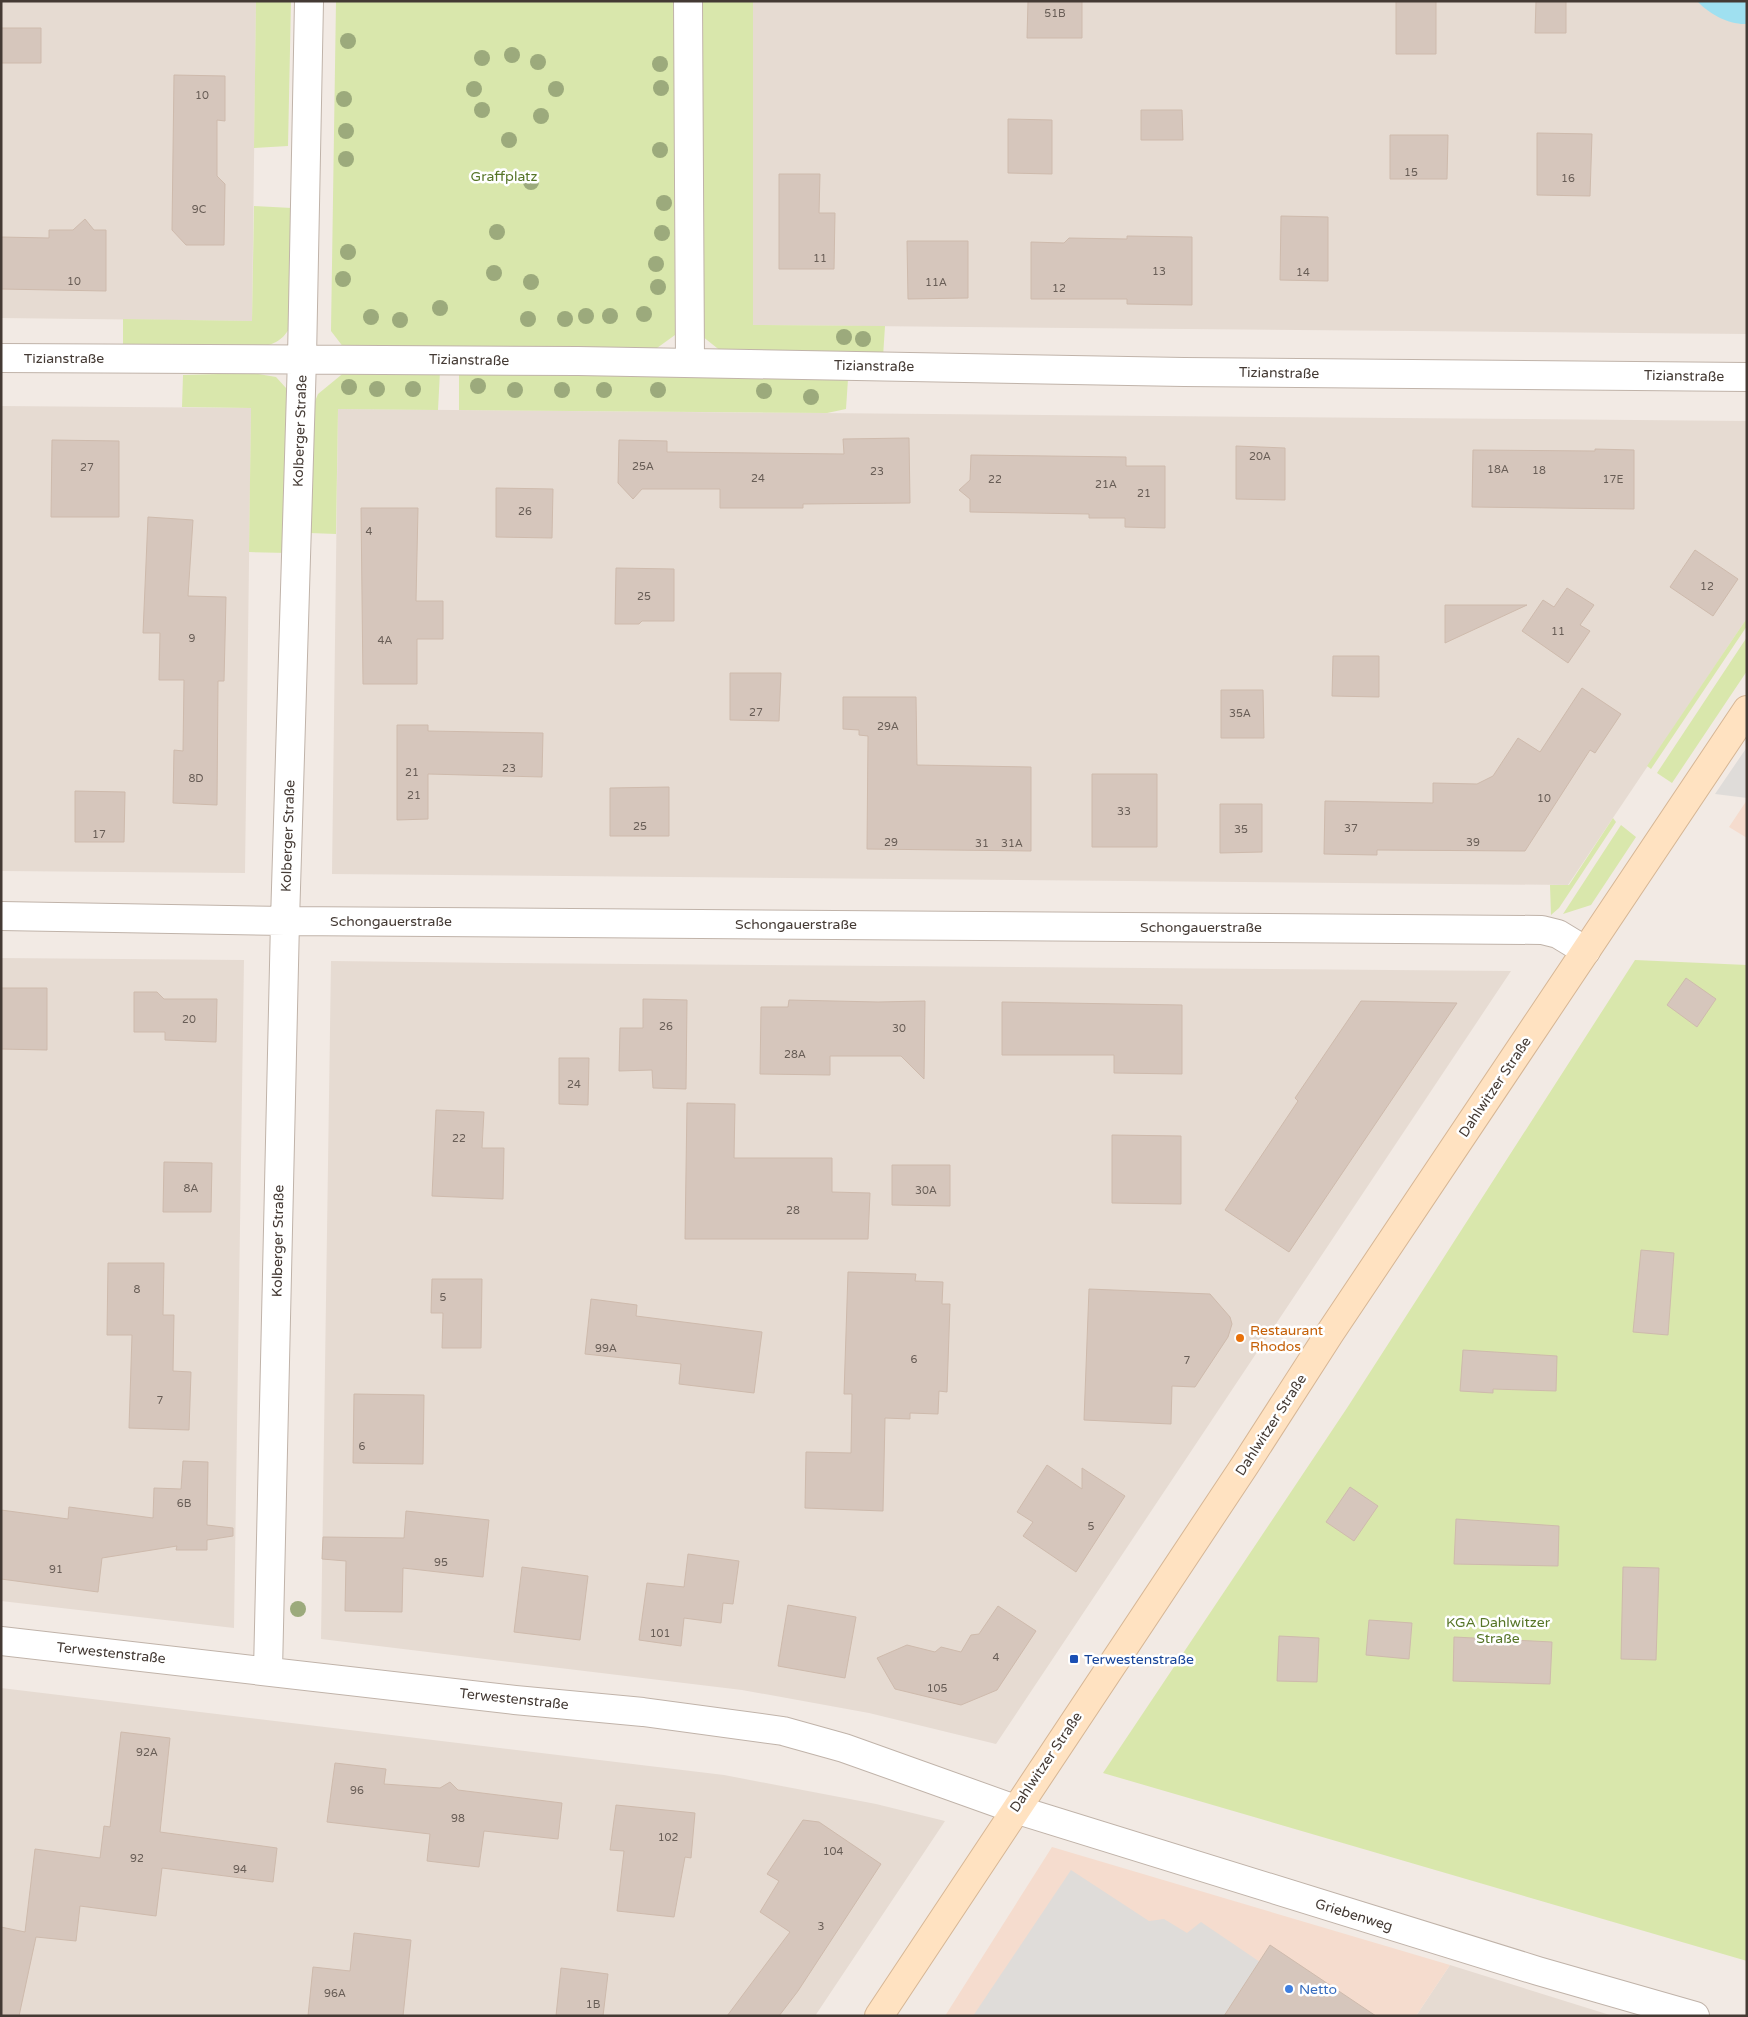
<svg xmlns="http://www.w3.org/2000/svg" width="1748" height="2017" viewBox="0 0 1748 2017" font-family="'Varela Round',sans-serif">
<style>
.residential{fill:#e6dbd2}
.commercial{fill:#f5dcce}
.green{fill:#d9e7ac}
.parking{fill:#dfdcd9}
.water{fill:#9fe0f0}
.building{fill:#d6c6bc;stroke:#cebaac}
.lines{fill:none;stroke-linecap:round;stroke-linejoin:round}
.street-casing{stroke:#c0b3a9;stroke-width:30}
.secondary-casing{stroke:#d6b695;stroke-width:30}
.street{stroke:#fff;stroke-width:28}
.secondary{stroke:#ffe2c1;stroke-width:28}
.tree{fill:#9caa7c}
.food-dot{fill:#e8710a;stroke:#fff;stroke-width:2}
.transit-dot{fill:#1a4fb4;stroke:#fff;stroke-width:2}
.shop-dot{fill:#3f7fe0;stroke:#fff;stroke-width:2}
.labels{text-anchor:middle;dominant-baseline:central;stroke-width:5;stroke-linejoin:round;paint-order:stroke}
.number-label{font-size:11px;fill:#685d56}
.park-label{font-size:14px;fill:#567527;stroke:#fff}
.street-label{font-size:14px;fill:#443a34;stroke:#fff}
.food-label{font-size:14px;fill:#c56008;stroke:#fff;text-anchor:start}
.transit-label{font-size:14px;fill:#164399;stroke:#fff;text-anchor:start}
.shop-label{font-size:14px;fill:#366cbe;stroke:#fff;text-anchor:start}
</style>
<rect width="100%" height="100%" fill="#f2eae4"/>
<!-- residential -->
<path class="residential" d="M 1,1 L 256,1 L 252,321 L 1,318 Z
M 753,1 L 1747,1 L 1747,334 L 753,325 Z
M 1,406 L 251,408 L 245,873 L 1,871 Z
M 338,409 L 1747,421 L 1747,618 L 1568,885 L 332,874 Z
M 1,958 L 244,960 L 234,1628 L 1,1601 Z
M 331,961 L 505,963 L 1511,971 L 996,1744 L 869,1713 L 742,1690 L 321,1639 Z
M 1,1688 L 724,1775 L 876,1804 L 945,1821 L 815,2016 L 1,2016 Z
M 1450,1965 L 1613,2016 L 1416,2016 Z"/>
<!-- commercial -->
<path class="commercial" d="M 1747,800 L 1747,838 L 1729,827 Z
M 1052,1847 L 1450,1965 L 1416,2016 L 945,2016 Z"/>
<!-- green -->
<path class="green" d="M 256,1 L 291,1 L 288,146 L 254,148 Z
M 336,1 L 674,1 L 675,335 L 657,348 L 344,348 L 331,331 Z
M 700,1 L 753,1 L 753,325 L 885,326 L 883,357 L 722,352 L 702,336 Z
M 254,206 L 292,208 L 289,329 C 280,344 268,346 252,348 L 123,349 L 123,319 L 252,321 Z
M 346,371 L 440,371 L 438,410 L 338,409 L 336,534 L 310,533 L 311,411 L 318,394 Z
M 459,372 L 848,379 L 846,409 L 827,413 L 459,410 Z
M 253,373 L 276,377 L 286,388 L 292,408 L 288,553 L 249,552 L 251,408 L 182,407 L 183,375 Z
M 1747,618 L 1747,626 L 1651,769 L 1647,766 Z
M 1747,637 L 1747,671 L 1672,783 L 1657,773 Z
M 1613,818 L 1616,822 L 1559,908 L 1551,915 L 1550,885 L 1569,885 Z
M 1621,825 L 1636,837 L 1591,905 L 1563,914 Z
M 1635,960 L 1747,965 L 1747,1961 L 1103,1773 L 1347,1408 Z"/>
<!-- parking -->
<path class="parking" d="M 1747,747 L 1747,798 L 1715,794 Z
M 1071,1870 L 1149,1921 L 1164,1919 L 1187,1933 L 1201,1922 L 1260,1962 L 1224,2016 L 973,2016 Z"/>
<!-- water -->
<path class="water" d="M 1697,1 L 1747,1 L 1747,24 C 1729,25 1709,14 1697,1 Z"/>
<!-- building -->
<path class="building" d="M 1028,1 L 1082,1 L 1082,38 L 1027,38 Z
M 1396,1 L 1436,1 L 1436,54 L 1396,54 Z
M 1536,1 L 1566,1 L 1566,33 L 1535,33 Z
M 1,28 L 41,28 L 41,63 L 1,63 Z
M 174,75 L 225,76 L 225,121 L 217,120 L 217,176 L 225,184 L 224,245 L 186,245 L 172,230 Z
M 1141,110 L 1182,110 L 1183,140 L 1141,140 Z
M 1008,119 L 1052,120 L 1052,174 L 1008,173 Z
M 1537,133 L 1592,134 L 1590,196 L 1537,195 Z
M 1390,135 L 1448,135 L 1447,179 L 1390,179 Z
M 779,174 L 820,174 L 819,213 L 835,213 L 834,269 L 779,269 Z
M 1281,216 L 1328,217 L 1328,281 L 1280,280 Z
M 85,219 L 94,230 L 106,230 L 106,291 L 1,289 L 1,237 L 49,238 L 49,230 L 73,230 Z
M 1127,236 L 1192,237 L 1192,305 L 1127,304 L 1127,299 L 1031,299 L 1031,242 L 1064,243 L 1069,238 L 1127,239 Z
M 907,241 L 968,241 L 968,298 L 908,299 Z
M 909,438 L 910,503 L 803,504 L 803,508 L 720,508 L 720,489 L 642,489 L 633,499 L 618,483 L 619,440 L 667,441 L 667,452 L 844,454 L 843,439 Z
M 52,440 L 119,441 L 119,517 L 51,517 Z
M 1236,446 L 1285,448 L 1285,500 L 1236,499 Z
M 1595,449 L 1634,450 L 1634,509 L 1472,507 L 1473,450 L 1595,451 Z
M 971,455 L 1126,457 L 1126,466 L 1165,466 L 1165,528 L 1125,527 L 1125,518 L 1089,518 L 1089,514 L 970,512 L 970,499 L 959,490 L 970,480 Z
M 496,488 L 553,489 L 552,538 L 496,537 Z
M 361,508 L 418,508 L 416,601 L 443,601 L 443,639 L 417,639 L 417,684 L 363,684 Z
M 148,517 L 193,520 L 188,596 L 226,597 L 224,681 L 218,681 L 217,805 L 173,803 L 174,750 L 183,751 L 184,680 L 159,680 L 160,633 L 143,633 Z
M 1695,550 L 1738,579 L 1713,616 L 1670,587 Z
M 616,568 L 674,569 L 674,621 L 642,621 L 639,624 L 615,624 Z
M 1567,588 L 1594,605 L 1580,625 L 1590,631 L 1568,663 L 1522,631 L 1543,600 L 1554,607 Z
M 1445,605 L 1527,605 L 1445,643 Z
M 1333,656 L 1379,656 L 1379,697 L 1332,696 Z
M 730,673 L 781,673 L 779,721 L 730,720 Z
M 1582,688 L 1621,714 L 1595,753 L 1590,750 L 1525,851 L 1377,850 L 1377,855 L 1324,854 L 1325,801 L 1433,803 L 1433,783 L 1477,784 L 1493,776 L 1518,738 L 1540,752 Z
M 1221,690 L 1263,690 L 1264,738 L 1221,738 Z
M 843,697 L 916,697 L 917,765 L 1031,767 L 1031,851 L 867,849 L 868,736 L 859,735 L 859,730 L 843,729 Z
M 397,725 L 428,725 L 428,731 L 543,733 L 542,777 L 428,774 L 428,819 L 397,820 Z
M 1092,774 L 1157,774 L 1157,847 L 1092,847 Z
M 669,787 L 669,836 L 610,836 L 610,788 Z
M 75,791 L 125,792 L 124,842 L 75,842 Z
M 1220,804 L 1262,804 L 1262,852 L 1220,853 Z
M 1686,978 L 1716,999 L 1697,1027 L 1667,1005 Z
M 1,988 L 47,988 L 47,1050 L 1,1049 Z
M 134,992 L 157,992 L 164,999 L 217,999 L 216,1042 L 165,1040 L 165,1032 L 134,1032 Z
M 643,999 L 687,1000 L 686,1089 L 653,1088 L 652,1070 L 619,1071 L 620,1028 L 643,1028 Z
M 789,1000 L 878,1002 L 925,1001 L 924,1079 L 901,1056 L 830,1056 L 830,1075 L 760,1074 L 761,1007 L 788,1007 Z
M 1361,1001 L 1457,1003 L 1289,1252 L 1225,1210 L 1298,1101 L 1295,1098 Z
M 1002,1002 L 1182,1005 L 1182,1074 L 1114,1073 L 1114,1055 L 1002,1055 Z
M 559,1058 L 589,1058 L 588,1105 L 559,1104 Z
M 687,1103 L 735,1104 L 734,1158 L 832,1158 L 832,1192 L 870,1193 L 868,1239 L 685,1239 Z
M 436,1110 L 484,1112 L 482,1148 L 504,1148 L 503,1199 L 432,1196 Z
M 1112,1135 L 1181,1136 L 1181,1204 L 1112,1203 Z
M 164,1162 L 212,1163 L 211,1212 L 163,1212 Z
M 892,1165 L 950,1165 L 950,1206 L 892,1205 Z
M 1641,1250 L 1674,1253 L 1668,1335 L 1633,1332 Z
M 108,1263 L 164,1263 L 163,1315 L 174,1315 L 173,1371 L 191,1372 L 189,1430 L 129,1428 L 132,1335 L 107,1335 Z
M 848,1272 L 916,1274 L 915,1281 L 943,1282 L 942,1304 L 950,1304 L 947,1392 L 939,1391 L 938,1414 L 910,1413 L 910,1419 L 885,1418 L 883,1511 L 805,1508 L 806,1452 L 851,1453 L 852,1394 L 844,1394 Z
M 432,1279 L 482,1279 L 481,1348 L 442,1348 L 443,1313 L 431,1313 Z
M 1089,1289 L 1210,1294 L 1230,1317 L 1232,1324 L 1228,1337 L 1195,1387 L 1172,1386 L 1171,1424 L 1084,1420 Z
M 591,1299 L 637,1305 L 636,1316 L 762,1332 L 754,1393 L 679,1384 L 681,1364 L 585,1354 Z
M 1463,1350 L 1557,1356 L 1556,1391 L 1493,1389 L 1493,1393 L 1460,1391 Z
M 354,1394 L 424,1395 L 423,1464 L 353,1463 Z
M 183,1461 L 208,1462 L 207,1525 L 233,1528 L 233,1536 L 207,1540 L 207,1550 L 176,1550 L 177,1546 L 102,1558 L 98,1592 L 1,1579 L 1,1510 L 68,1519 L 69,1507 L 153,1518 L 154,1488 L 181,1489 Z
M 1047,1465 L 1082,1489 L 1082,1468 L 1125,1496 L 1076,1572 L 1023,1536 L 1033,1522 L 1017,1512 Z
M 1350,1487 L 1378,1506 L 1354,1541 L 1326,1522 Z
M 406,1511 L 489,1520 L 483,1577 L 403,1568 L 402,1612 L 345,1611 L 346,1561 L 322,1559 L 323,1537 L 404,1538 Z
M 1456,1519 L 1559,1526 L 1558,1566 L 1454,1564 Z
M 688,1554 L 739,1561 L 733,1604 L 723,1603 L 721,1623 L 684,1618 L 681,1646 L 639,1640 L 647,1583 L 684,1587 Z
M 522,1567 L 588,1576 L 580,1640 L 514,1632 Z
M 1623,1567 L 1659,1568 L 1656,1660 L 1621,1659 Z
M 788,1605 L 856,1617 L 845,1678 L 778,1666 Z
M 998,1606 L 1036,1631 L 997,1690 L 961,1705 L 895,1689 L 877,1658 L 907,1645 L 935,1652 L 941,1647 L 961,1652 L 971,1635 L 979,1634 Z
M 1369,1620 L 1412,1623 L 1409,1659 L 1366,1655 Z
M 1279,1636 L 1319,1638 L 1317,1682 L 1277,1681 Z
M 1454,1637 L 1552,1642 L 1550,1684 L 1453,1681 Z
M 121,1732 L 170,1738 L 160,1832 L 277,1848 L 273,1882 L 162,1868 L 156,1916 L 80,1906 L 76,1941 L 36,1937 L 19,2016 L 1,2016 L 1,1927 L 25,1932 L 35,1849 L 100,1858 L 104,1826 L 110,1827 Z
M 335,1763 L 386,1769 L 384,1784 L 440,1788 L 450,1782 L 458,1790 L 562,1803 L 558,1839 L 484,1831 L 479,1867 L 427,1861 L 430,1834 L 327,1822 Z
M 616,1805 L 695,1813 L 691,1858 L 685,1857 L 674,1917 L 617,1911 L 624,1851 L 610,1850 Z
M 803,1820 L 819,1822 L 881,1864 L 798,1991 L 779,2016 L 727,2016 L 790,1932 L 760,1912 L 779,1881 L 767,1874 Z
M 354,1933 L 411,1940 L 403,2016 L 308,2016 L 313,1967 L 350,1971 Z
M 1270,1945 L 1376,2016 L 1224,2016 Z
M 561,1968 L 608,1974 L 603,2016 L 556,2016 Z"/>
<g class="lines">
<!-- street casing -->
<g class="street-casing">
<path id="street" d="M 688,1 L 690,362
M 1,358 L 578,361 L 1184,372 L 1747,377
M 1,916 L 285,921 L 1542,930 L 1558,934 L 1586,951
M 1,1641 L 515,1700 L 643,1712 L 783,1731 L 844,1748 L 1015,1809 L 1538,1971 L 1695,2016
M 268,1671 L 285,921 L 302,358 L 309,1"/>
</g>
<!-- secondary casing -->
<g class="secondary-casing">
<path id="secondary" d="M 879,2016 L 1245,1465 L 1330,1333 L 1747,710"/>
</g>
<!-- street -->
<use href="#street" class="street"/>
<!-- secondary -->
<use href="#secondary" class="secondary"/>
</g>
<!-- trees -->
<g class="tree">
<circle cx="348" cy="41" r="8"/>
<circle cx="512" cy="55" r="8"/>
<circle cx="482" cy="58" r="8"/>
<circle cx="538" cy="62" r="8"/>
<circle cx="660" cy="64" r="8"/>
<circle cx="661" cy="88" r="8"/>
<circle cx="474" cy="89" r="8"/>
<circle cx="556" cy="89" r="8"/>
<circle cx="344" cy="99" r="8"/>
<circle cx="482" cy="110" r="8"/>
<circle cx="541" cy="116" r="8"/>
<circle cx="346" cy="131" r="8"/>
<circle cx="509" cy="140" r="8"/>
<circle cx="660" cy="150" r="8"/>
<circle cx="346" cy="159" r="8"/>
<circle cx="531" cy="182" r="8"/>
<circle cx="664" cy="203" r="8"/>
<circle cx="497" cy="232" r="8"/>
<circle cx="662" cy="233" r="8"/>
<circle cx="348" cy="252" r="8"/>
<circle cx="656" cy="264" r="8"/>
<circle cx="494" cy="273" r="8"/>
<circle cx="343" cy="279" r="8"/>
<circle cx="531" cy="282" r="8"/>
<circle cx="658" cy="287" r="8"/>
<circle cx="440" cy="308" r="8"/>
<circle cx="644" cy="314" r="8"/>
<circle cx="586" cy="316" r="8"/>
<circle cx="610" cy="316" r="8"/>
<circle cx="371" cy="317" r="8"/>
<circle cx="528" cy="319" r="8"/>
<circle cx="565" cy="319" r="8"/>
<circle cx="400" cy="320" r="8"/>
<circle cx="844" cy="337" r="8"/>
<circle cx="863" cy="339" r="8"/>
<circle cx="478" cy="386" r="8"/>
<circle cx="349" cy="387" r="8"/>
<circle cx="377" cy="389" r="8"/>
<circle cx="413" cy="389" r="8"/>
<circle cx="515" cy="390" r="8"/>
<circle cx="562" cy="390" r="8"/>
<circle cx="604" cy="390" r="8"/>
<circle cx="658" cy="390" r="8"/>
<circle cx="764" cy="391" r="8"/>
<circle cx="811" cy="397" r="8"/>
<circle cx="298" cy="1609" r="8"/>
</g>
<!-- markers -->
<circle class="food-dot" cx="1240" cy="1338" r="5"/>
<rect class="transit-dot" x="1069" y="1654" width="10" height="10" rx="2.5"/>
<circle class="shop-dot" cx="1289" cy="1989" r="5"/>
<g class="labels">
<!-- number labels -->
<g class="number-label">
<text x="1055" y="13">51B</text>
<text x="202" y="95">10</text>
<text x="1411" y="172">15</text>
<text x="1568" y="178">16</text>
<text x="199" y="209">9C</text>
<text x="820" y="258">11</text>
<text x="1159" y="271">13</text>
<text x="1303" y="272">14</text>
<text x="74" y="281">10</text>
<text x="936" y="282">11A</text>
<text x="1059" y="288">12</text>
<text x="1260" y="456">20A</text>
<text x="643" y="466">25A</text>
<text x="87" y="467">27</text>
<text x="1498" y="469">18A</text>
<text x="1539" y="470">18</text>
<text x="877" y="471">23</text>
<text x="758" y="478">24</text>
<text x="995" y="479">22</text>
<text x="1613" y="479">17E</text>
<text x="1106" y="484">21A</text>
<text x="1144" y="493">21</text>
<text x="525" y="511">26</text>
<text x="369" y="531">4</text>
<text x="1707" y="586">12</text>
<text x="644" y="596">25</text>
<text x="1558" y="631">11</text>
<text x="192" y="638">9</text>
<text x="385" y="640">4A</text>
<text x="756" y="712">27</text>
<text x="1240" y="713">35A</text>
<text x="888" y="726">29A</text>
<text x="509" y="768">23</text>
<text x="412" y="772">21</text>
<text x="196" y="778">8D</text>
<text x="414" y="795">21</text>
<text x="1544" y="798">10</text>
<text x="1124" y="811">33</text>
<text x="640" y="826">25</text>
<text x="1351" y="828">37</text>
<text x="1241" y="829">35</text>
<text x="99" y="834">17</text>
<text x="891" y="842">29</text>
<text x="1473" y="842">39</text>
<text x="982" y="843">31</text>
<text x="1012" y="843">31A</text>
<text x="189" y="1019">20</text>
<text x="666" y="1026">26</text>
<text x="899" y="1028">30</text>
<text x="795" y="1054">28A</text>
<text x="574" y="1084">24</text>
<text x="459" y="1138">22</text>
<text x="191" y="1188">8A</text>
<text x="926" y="1190">30A</text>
<text x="793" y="1210">28</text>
<text x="137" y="1289">8</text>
<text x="443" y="1297">5</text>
<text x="606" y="1348">99A</text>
<text x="914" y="1359">6</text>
<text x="1187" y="1360">7</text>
<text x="160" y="1400">7</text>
<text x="362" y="1446">6</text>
<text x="184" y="1503">6B</text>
<text x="1091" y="1526">5</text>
<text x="441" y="1562">95</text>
<text x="56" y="1569">91</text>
<text x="660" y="1633">101</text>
<text x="996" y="1657">4</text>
<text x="937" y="1688">105</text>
<text x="147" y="1752">92A</text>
<text x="357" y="1790">96</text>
<text x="458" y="1818">98</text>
<text x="668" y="1837">102</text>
<text x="833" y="1851">104</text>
<text x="137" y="1858">92</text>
<text x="240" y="1869">94</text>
<text x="821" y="1926">3</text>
<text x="335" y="1993">96A</text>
<text x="593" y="2004">1B</text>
</g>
<!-- park labels -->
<g class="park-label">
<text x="504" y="176">Graffplatz</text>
<text x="1498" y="1622">KGA Dahlwitzer<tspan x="1498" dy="16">Straße</tspan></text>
</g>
<!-- street labels -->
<g class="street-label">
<text x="64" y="358">Tizianstraße</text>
<text transform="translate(469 360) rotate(1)">Tizianstraße</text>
<text transform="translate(874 366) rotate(1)">Tizianstraße</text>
<text transform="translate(1279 373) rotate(1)">Tizianstraße</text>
<text transform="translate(1684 376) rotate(1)">Tizianstraße</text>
<text transform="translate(300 431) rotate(-88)">Kolberger Straße</text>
<text transform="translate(288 836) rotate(-88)">Kolberger Straße</text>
<text x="391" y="921">Schongauerstraße</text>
<text x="796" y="924">Schongauerstraße</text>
<text x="1201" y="927">Schongauerstraße</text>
<text transform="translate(1495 1087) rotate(-56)">Dahlwitzer Straße</text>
<text transform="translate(278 1241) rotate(-89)">Kolberger Straße</text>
<text transform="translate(1271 1425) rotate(-57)">Dahlwitzer Straße</text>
<text transform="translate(111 1653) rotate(6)">Terwestenstraße</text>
<text transform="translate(514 1699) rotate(6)">Terwestenstraße</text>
<text transform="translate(1046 1762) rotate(-56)">Dahlwitzer Straße</text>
<text transform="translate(1354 1915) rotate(17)">Griebenweg</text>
</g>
<!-- food labels -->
<g class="food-label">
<text x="1250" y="1330">Restaurant<tspan x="1250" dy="16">Rhodos</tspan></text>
</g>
<!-- transit labels -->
<g class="transit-label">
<text x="1084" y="1659">Terwestenstraße</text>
</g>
<!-- shop labels -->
<g class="shop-label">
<text x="1299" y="1989">Netto</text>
</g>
</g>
<!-- border -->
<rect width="1748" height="2017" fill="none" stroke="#443a34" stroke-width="5"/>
</svg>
